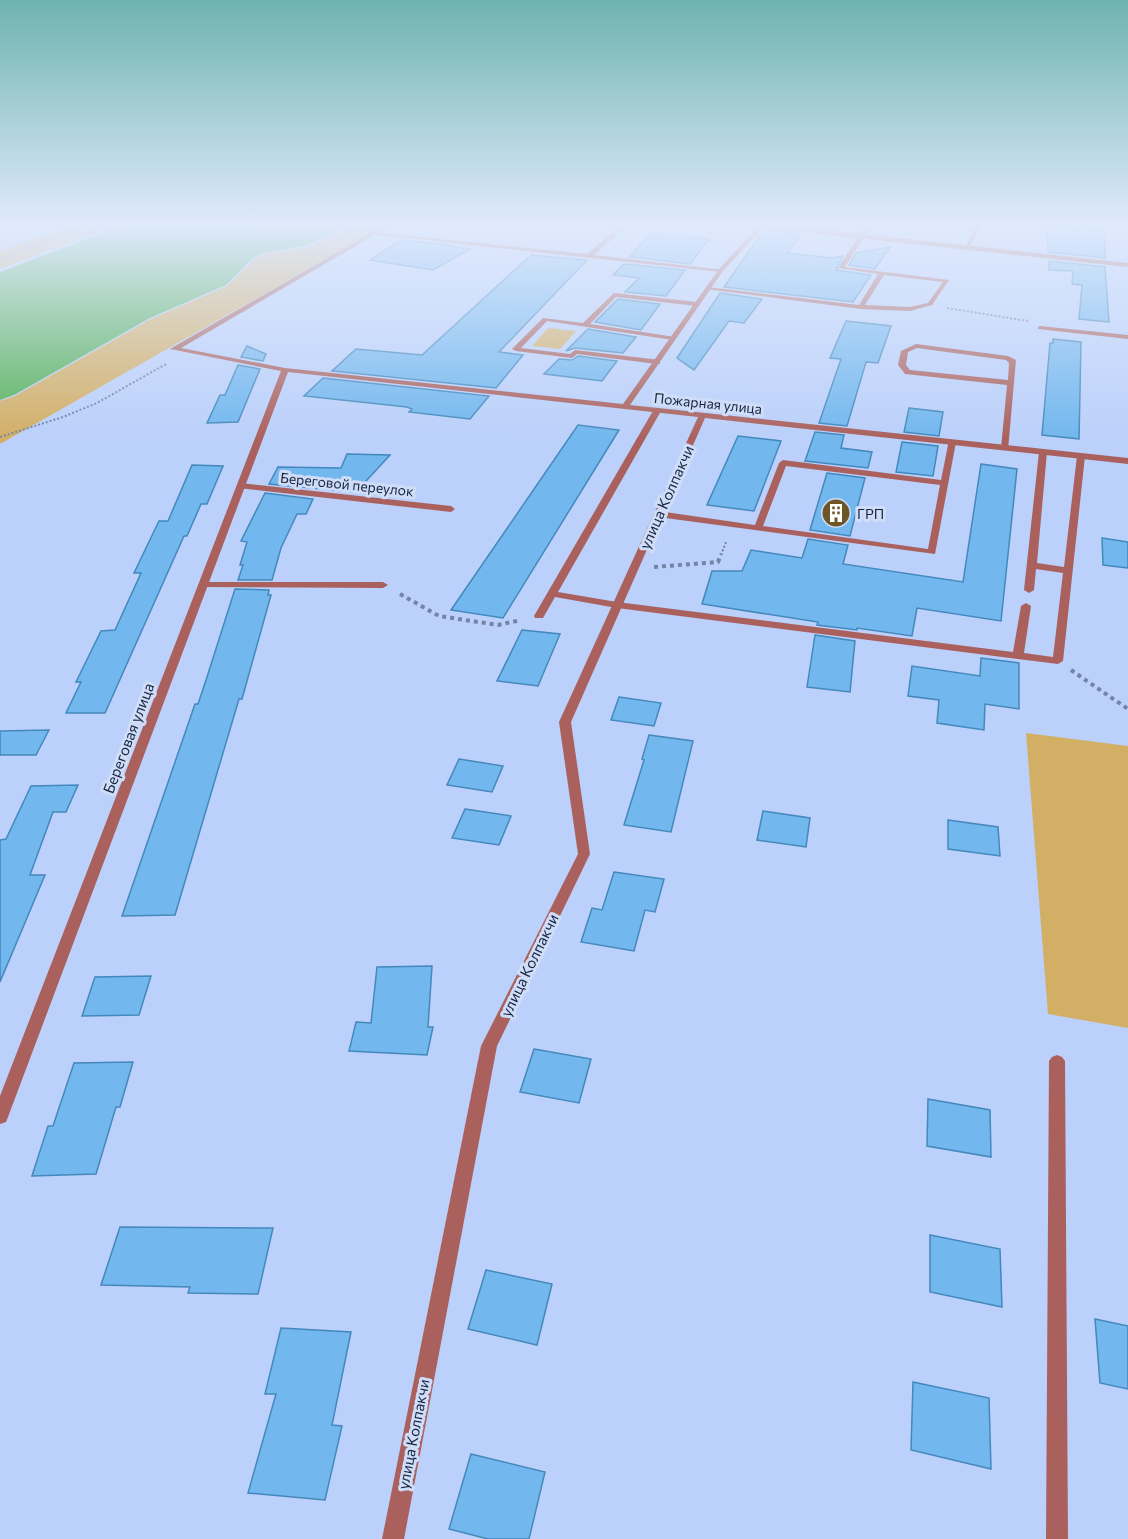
<svg xmlns="http://www.w3.org/2000/svg" width="1128" height="1539" viewBox="0 0 1128 1539" font-family="Commissioner,sans-serif">
<style>
.green{fill:#d3af66}
.water{fill:#57b15a}
.building{fill:#72b7ee;stroke:#4488bc;stroke-width:1.5}
.lines{fill:none;stroke-linecap:round;stroke-linejoin:round}
.path-far1{stroke:#7384a7;stroke-width:2;stroke-dasharray:2 2;stroke-linecap:butt}
.path{stroke:#7384a7;stroke-width:4;stroke-dasharray:4 4;stroke-linecap:butt}
.lane{fill:#aa615d;fill-rule:evenodd}
.street{fill:#aa615d;fill-rule:evenodd}
.labels{text-anchor:middle;dominant-baseline:central;stroke-width:6;stroke-linejoin:round;paint-order:stroke}
.far-street-label{font-size:14px;fill:#18243e;stroke:#cfddf9}
.far-poi-label{font-size:14px;fill:#18243e;stroke:#cfddf9;text-anchor:start}
.street-label{font-size:15px;fill:#18243e;stroke:#cfddf9}
</style>
<rect width="100%" height="100%" fill="#bbd0fa"/>
<!-- green -->
<path class="green" d="M 78,223 L 122,223 L 0,269 L 0,251 Z
M 359,223 L 389,223 L 0,444 L 0,401 L 15,396 L 151,319 L 227,286 L 255,259 L 265,254 L 308,247 Z
M 548,328 L 576,331 L 560,349 L 532,346 Z
M 1026,733 L 1128,746 L 1128,1028 L 1048,1014 Z"/>
<!-- water -->
<path class="water" d="M 128,223 L 354,223 L 308,245 L 263,253 L 253,258 L 226,285 L 150,318 L 14,395 L 0,400 L 0,272 Z"/>
<!-- building -->
<path class="building" d="M 1087,223 L 1104,223 L 1105,258 L 1048,252 L 1047,225 L 1080,228 L 1086,227 Z
M 764,230 L 801,234 L 787,253 L 832,258 L 843,256 L 836,270 L 871,275 L 853,302 L 724,287 Z
M 651,233 L 709,239 L 690,264 L 630,257 Z
M 401,240 L 449,245 L 447,246 L 470,249 L 433,270 L 370,260 Z
M 890,247 L 875,269 L 849,265 L 856,253 Z
M 531,255 L 587,260 L 499,352 L 523,355 L 496,388 L 332,371 L 356,349 L 422,355 Z
M 1049,261 L 1105,267 L 1109,322 L 1079,319 L 1082,285 L 1072,284 L 1073,271 L 1049,270 Z
M 624,264 L 685,270 L 666,296 L 625,292 L 639,278 L 613,275 Z
M 720,293 L 762,299 L 744,323 L 729,321 L 694,370 L 677,358 Z
M 618,299 L 660,304 L 641,330 L 595,322 Z
M 846,321 L 891,326 L 878,363 L 866,362 L 847,426 L 819,423 L 841,359 L 830,358 Z
M 588,329 L 636,337 L 623,353 L 575,348 L 566,351 Z
M 1053,339 L 1081,342 L 1079,439 L 1042,435 L 1050,343 L 1053,343 Z
M 247,346 L 266,354 L 263,361 L 241,357 Z
M 578,356 L 617,361 L 602,381 L 544,374 L 559,359 L 572,360 Z
M 238,365 L 260,369 L 238,422 L 207,423 L 220,395 L 225,395 Z
M 323,378 L 489,396 L 470,419 L 409,412 L 412,409 L 407,407 L 304,396 Z
M 909,408 L 943,412 L 939,436 L 904,432 Z
M 578,425 L 619,430 L 503,618 L 451,610 Z
M 815,432 L 844,435 L 841,448 L 872,452 L 868,468 L 805,461 Z
M 738,436 L 781,441 L 754,511 L 707,505 Z
M 902,442 L 938,446 L 933,476 L 896,472 Z
M 347,454 L 390,455 L 356,492 L 269,484 L 278,467 L 341,468 Z
M 981,464 L 1017,469 L 1001,621 L 917,608 L 912,636 L 857,628 L 857,630 L 817,625 L 818,622 L 702,604 L 712,571 L 742,571 L 751,550 L 802,558 L 808,539 L 848,545 L 843,564 L 963,582 Z
M 192,465 L 223,466 L 207,504 L 201,504 L 187,536 L 184,536 L 105,713 L 66,713 L 81,682 L 76,682 L 101,631 L 115,630 L 141,573 L 134,573 L 159,521 L 168,521 Z
M 827,473 L 865,478 L 850,536 L 810,530 Z
M 265,493 L 313,499 L 306,514 L 297,514 L 281,548 L 272,580 L 238,580 L 243,565 L 240,565 L 247,542 L 241,541 Z
M 1102,538 L 1128,542 L 1128,568 L 1103,565 Z
M 235,589 L 269,590 L 268,595 L 271,595 L 242,699 L 239,699 L 175,915 L 122,916 L 195,704 L 198,704 L 207,677 Z
M 522,630 L 560,634 L 538,686 L 497,681 Z
M 815,635 L 855,641 L 850,692 L 807,687 Z
M 981,658 L 1019,663 L 1019,709 L 985,704 L 984,730 L 937,723 L 939,700 L 908,696 L 912,666 L 980,676 Z
M 619,697 L 661,703 L 654,726 L 611,720 Z
M 49,730 L 36,755 L 0,755 L 0,731 Z
M 649,735 L 693,741 L 671,832 L 624,825 L 644,760 L 642,759 Z
M 459,759 L 503,766 L 492,792 L 447,785 Z
M 78,785 L 66,812 L 53,812 L 30,875 L 45,875 L 0,982 L 0,840 L 6,839 L 31,786 Z
M 465,809 L 511,816 L 499,845 L 452,838 Z
M 763,811 L 810,818 L 806,847 L 757,840 Z
M 948,820 L 998,827 L 1000,856 L 948,849 Z
M 614,872 L 664,879 L 655,912 L 645,910 L 634,951 L 581,942 L 592,908 L 602,910 Z
M 432,966 L 428,1027 L 433,1027 L 427,1055 L 349,1051 L 356,1022 L 371,1023 L 377,967 Z
M 151,976 L 139,1015 L 82,1016 L 95,977 Z
M 534,1049 L 591,1059 L 579,1103 L 520,1092 Z
M 133,1062 L 120,1107 L 116,1107 L 96,1174 L 32,1176 L 48,1126 L 53,1126 L 74,1063 Z
M 928,1099 L 990,1110 L 991,1157 L 927,1146 Z
M 120,1227 L 273,1228 L 258,1294 L 188,1293 L 190,1287 L 101,1285 Z
M 930,1235 L 1000,1249 L 1002,1307 L 930,1292 Z
M 486,1270 L 552,1284 L 537,1345 L 468,1329 Z
M 1095,1319 L 1128,1326 L 1128,1389 L 1100,1383 Z
M 281,1328 L 351,1332 L 332,1425 L 342,1426 L 325,1500 L 248,1493 L 276,1394 L 265,1394 Z
M 913,1382 L 989,1398 L 991,1469 L 911,1450 Z
M 471,1454 L 545,1472 L 529,1539 L 488,1539 L 449,1529 Z"/>
<g class="lines">
<!-- path-far1 -->
<path class="path-far1" d="M 72,231 L 94,223
M 0,259 L 48,240
M 947,308 L 1028,321
M 0,437 L 63,417 L 97,403 L 166,364
M 721,555 L 726,542"/>
<!-- path -->
<path class="path" d="M 654,567 L 718,562 L 721,554
M 400,594 L 439,616 L 498,625 L 521,620
M 1071,670 L 1128,709"/>
<!-- lane -->
<path class="lane" d="M 50,223 L 59,223 L 60,224 L 57,226 Z
M 623,223 L 630,223 L 594,255 L 724,270 L 721,272 L 369,234 L 372,232 L 587,254 Z
M 867,223 L 873,223 L 845,267 L 949,280 L 932,305 L 910,311 L 861,309 L 705,289 L 708,287 L 859,305 L 878,274 L 838,268 ZM 884,275 L 943,282 L 928,303 L 910,307 L 865,305 Z
M 978,223 L 984,223 L 968,249 L 964,249 Z
M 614,293 L 697,302 L 700,304 L 697,306 L 616,297 L 590,324 L 675,337 L 676,338 L 673,340 L 547,321 L 521,348 L 570,354 L 575,350 L 660,360 L 660,364 L 657,364 L 577,354 L 572,358 L 516,351 L 512,349 L 543,318 L 583,323 Z
M 1040,326 L 1128,335 L 1128,339 L 1038,329 L 1038,327 Z
M 916,344 L 1008,356 L 1016,360 L 1008,450 L 1001,448 L 1007,385 L 905,374 L 898,365 L 901,351 ZM 917,348 L 1006,360 L 1009,363 L 1008,380 L 910,370 L 906,365 L 908,352 Z
M 654,409 L 661,411 L 558,592 L 617,602 L 1013,652 L 1021,606 L 1026,603 L 1031,606 L 1024,653 L 1053,657 L 1063,573 L 1036,569 L 1034,590 L 1029,593 L 1024,590 L 1039,452 L 1043,450 L 1047,452 L 1037,563 L 1064,567 L 1077,456 L 1081,454 L 1085,456 L 1063,661 L 1058,664 L 617,608 L 555,597 L 543,618 L 535,618 L 534,616 Z
M 949,440 L 956,442 L 935,554 L 658,517 L 654,514 L 658,511 L 755,525 L 779,463 L 783,460 L 941,480 ZM 786,466 L 940,485 L 928,549 L 763,526 Z
M 241,483 L 451,506 L 455,509 L 451,512 L 238,488 L 237,486 Z
M 203,582 L 383,582 L 388,585 L 383,588 L 200,587 L 198,585 Z
M 1057,1055 L 1062,1057 L 1065,1061 L 1068,1539 L 1046,1539 L 1049,1061 L 1052,1057 Z"/>
<!-- street -->
<path class="street" d="M 388,223 L 395,223 L 181,348 L 285,368 L 623,404 L 719,269 L 761,223 L 1128,263 L 1128,267 L 763,228 L 723,271 L 630,405 L 1128,458 L 1128,464 L 705,418 L 571,722 L 590,854 L 497,1046 L 404,1539 L 382,1539 L 481,1046 L 578,854 L 559,722 L 698,417 L 288,372 L 8,1117 L 6,1122 L 0,1124 L 0,1096 L 281,371 L 170,349 Z"/>
</g>
<!-- sky -->
<linearGradient id="sky" x2="0" y2="1"><stop stop-color="#6eb3af"/><stop offset="0.51" stop-color="#e0eafd"/><stop offset="1" stop-color="#e0eafd" stop-opacity="0"/></linearGradient>
<rect width="1128" height="439" fill="url(#sky)"/>
<!-- icons -->
<defs>
<g id="building-disc" transform="scale(1.5)"><circle r="9.5" fill="#6d5726" stroke="#cfddf9"/><path d="M-4-6H4V6H1V3H-1V6H-4ZM-2.5-4.3h1.7v1.8h-1.7ZM.8-4.3h1.7v1.8H.8ZM-2.5-1h1.7V.8h-1.7ZM.8-1h1.7V.8H.8Z" fill="#fff"/></g>
</defs>
<g fill-rule="evenodd">
<use href="#building-disc" x="836" y="513"/>
</g>
<g class="labels">
<!-- far-street labels -->
<g class="far-street-label">
<text transform="translate(708 403) rotate(6)">Пожарная улица</text>
<text transform="translate(347 484) rotate(6)">Береговой переулок</text>
</g>
<!-- far-poi labels -->
<g class="far-poi-label">
<text x="857" y="513">ГРП</text>
</g>
<!-- street labels -->
<g class="street-label">
<text transform="translate(666 497) rotate(-66)">улица Колпакчи</text>
<text transform="translate(128 738) rotate(-69)">Береговая улица</text>
<text transform="translate(529 965) rotate(-64)">улица Колпакчи</text>
<text transform="translate(413 1434) rotate(-79)">улица Колпакчи</text>
</g>
</g>
</svg>
